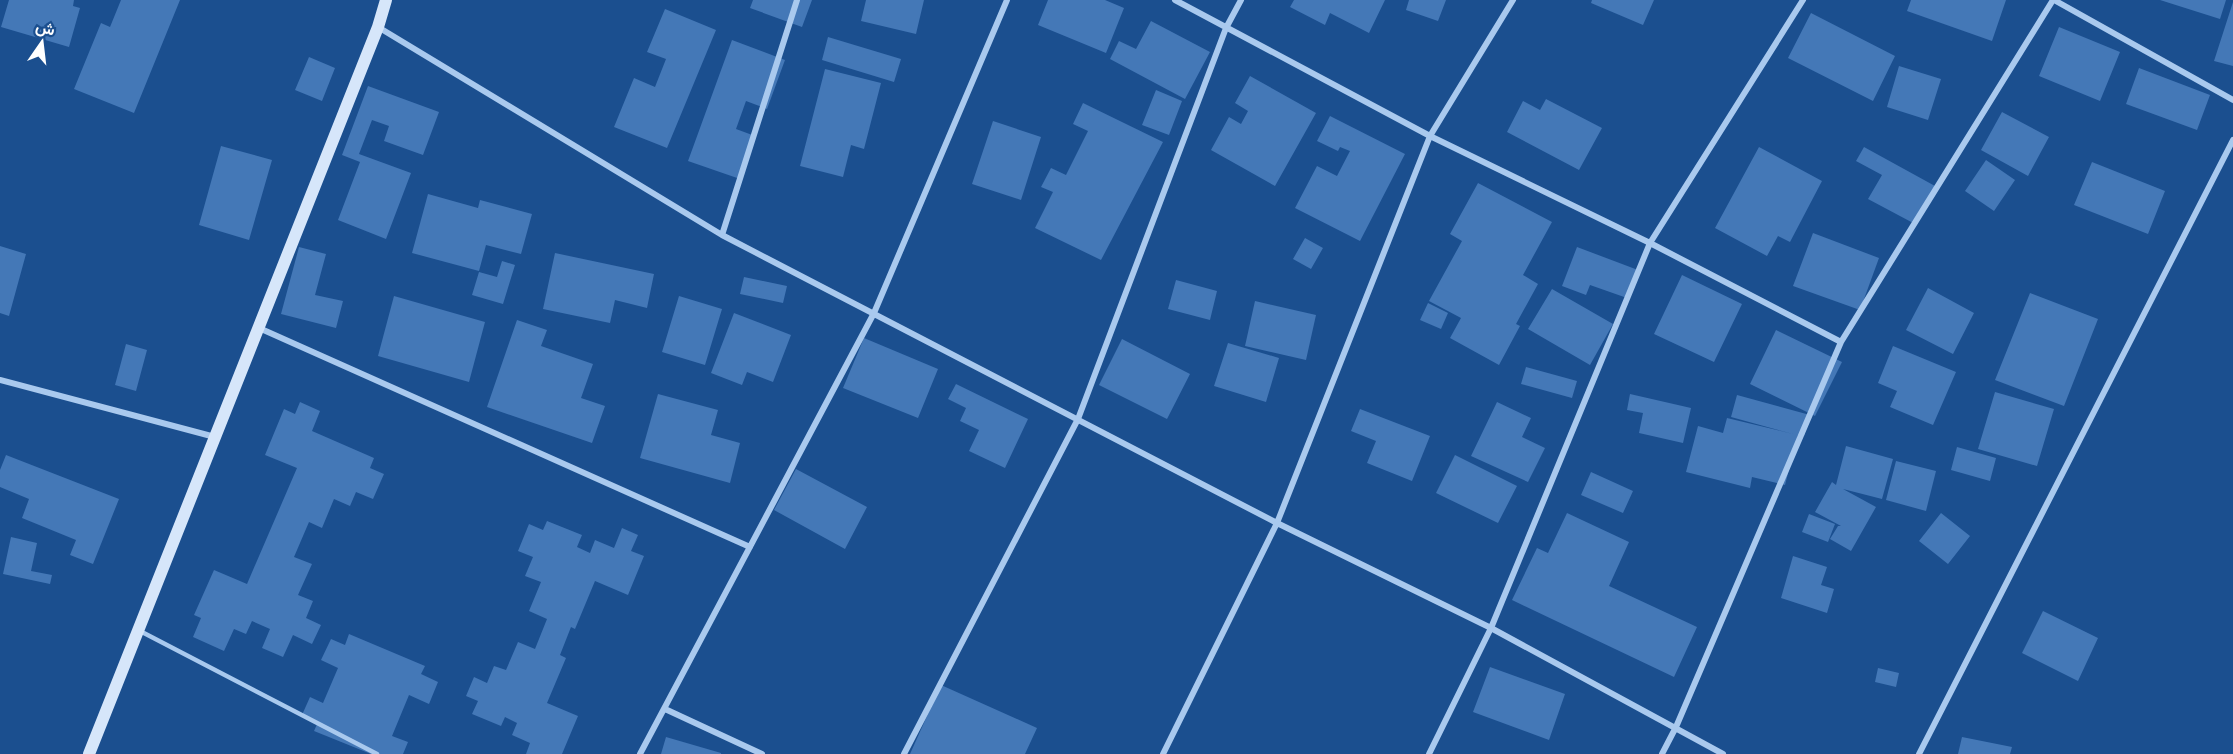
<svg xmlns="http://www.w3.org/2000/svg" width="2233" height="754" viewBox="0 0 2233 754" font-family="'Sofia Sans Condensed',Vazirmatn,sans-serif">
<style>
.building{fill:#4478b7}
.lines{fill:none;stroke-linecap:round;stroke-linejoin:round}
.lane{stroke:#a9c9ee;stroke-width:4.5}
.street{stroke:#a9c9ee;stroke-width:6}
.secondary{stroke:#d6e6fa;stroke-width:12}
</style>
<rect width="100%" height="100%" fill="#1b4f8f"/>
<!-- building -->
<path class="building" d="M 9,0 L 74,0 L 73,6 L 80,8 L 69,47 L 1,27 Z
M 121,0 L 180,0 L 134,113 L 74,89 L 101,23 L 110,27 Z
M 753,0 L 812,0 L 802,27 L 750,8 Z
M 866,0 L 924,0 L 916,34 L 861,21 Z
M 1048,0 L 1105,0 L 1124,8 L 1106,53 L 1038,25 Z
M 1294,0 L 1385,0 L 1369,33 L 1330,13 L 1325,25 L 1290,7 Z
M 1409,0 L 1446,0 L 1438,21 L 1406,10 Z
M 1592,0 L 1654,0 L 1643,25 L 1591,3 Z
M 1911,0 L 2006,0 L 1992,41 L 1907,11 Z
M 2160,0 L 2226,0 L 2220,19 Z
M 2233,2 L 2233,66 L 2214,61 Z
M 665,9 L 716,30 L 667,148 L 614,127 L 634,78 L 655,87 L 666,59 L 647,52 Z
M 1811,13 L 1895,56 L 1873,101 L 1788,58 Z
M 1151,21 L 1210,52 L 1185,99 L 1110,59 L 1119,41 L 1136,49 Z
M 2059,27 L 2120,52 L 2100,101 L 2039,76 Z
M 828,37 L 901,59 L 894,82 L 822,60 Z
M 732,40 L 785,60 L 767,109 L 746,101 L 736,129 L 755,136 L 740,179 L 688,161 Z
M 309,57 L 335,68 L 322,101 L 295,90 Z
M 1899,66 L 1941,79 L 1928,120 L 1887,107 Z
M 2139,68 L 2210,95 L 2197,130 L 2126,104 Z
M 825,69 L 881,83 L 864,149 L 851,145 L 843,177 L 800,166 Z
M 1250,76 L 1316,113 L 1275,186 L 1211,150 L 1229,117 L 1241,124 L 1248,111 L 1235,103 Z
M 368,86 L 439,112 L 423,155 L 384,141 L 389,126 L 372,120 L 359,154 L 411,173 L 386,239 L 338,220 L 360,162 L 342,155 Z
M 1156,90 L 1182,101 L 1169,135 L 1142,125 Z
M 1546,99 L 1602,128 L 1579,170 L 1507,132 L 1523,101 L 1540,110 Z
M 1083,103 L 1163,142 L 1101,260 L 1035,228 L 1053,192 L 1041,187 L 1051,168 L 1066,175 L 1088,131 L 1073,124 Z
M 2002,112 L 2049,137 L 2028,176 L 1981,150 Z
M 1330,116 L 1405,154 L 1360,241 L 1295,208 L 1317,166 L 1337,176 L 1350,151 L 1340,147 L 1338,151 L 1317,141 Z
M 993,121 L 1041,137 L 1021,200 L 972,184 Z
M 221,146 L 272,160 L 249,240 L 199,225 Z
M 1759,147 L 1822,181 L 1790,242 L 1778,236 L 1767,256 L 1715,228 Z
M 1864,147 L 1935,186 L 1915,224 L 1868,199 L 1882,175 L 1856,161 Z
M 1986,160 L 2015,180 L 1994,211 L 1965,191 Z
M 2092,162 L 2165,191 L 2148,234 L 2074,205 Z
M 1478,183 L 1552,222 L 1523,275 L 1538,284 L 1516,324 L 1520,326 L 1499,365 L 1450,338 L 1461,318 L 1429,301 L 1462,241 L 1450,234 Z
M 428,194 L 478,208 L 480,200 L 532,214 L 521,254 L 486,245 L 479,271 L 412,253 Z
M 1813,233 L 1879,258 L 1860,310 L 1793,286 Z
M 1305,238 L 1323,248 L 1311,269 L 1293,259 Z
M 0,246 L 26,254 L 9,316 L 0,313 Z
M 299,247 L 326,254 L 315,295 L 343,301 L 336,328 L 281,314 Z
M 1577,247 L 1638,270 L 1627,298 L 1590,285 L 1586,295 L 1562,286 Z
M 555,253 L 654,274 L 647,308 L 615,300 L 610,323 L 543,309 Z
M 502,261 L 515,265 L 503,304 L 472,295 L 479,272 L 497,277 Z
M 1682,275 L 1742,304 L 1714,362 L 1654,334 Z
M 744,277 L 787,286 L 783,303 L 740,294 Z
M 1176,280 L 1217,291 L 1210,320 L 1168,309 Z
M 1928,288 L 1974,313 L 1953,354 L 1906,330 Z
M 1552,289 L 1613,324 L 1590,365 L 1528,329 Z
M 2030,293 L 2098,319 L 2064,406 L 1995,380 Z
M 394,296 L 485,322 L 469,382 L 378,356 Z
M 679,296 L 722,309 L 705,365 L 662,352 Z
M 1255,301 L 1316,315 L 1306,360 L 1245,346 Z
M 1428,303 L 1448,313 L 1441,329 L 1420,320 Z
M 734,313 L 791,335 L 773,382 L 747,372 L 742,385 L 711,373 Z
M 517,320 L 547,330 L 541,346 L 593,364 L 581,398 L 605,406 L 592,443 L 487,407 Z
M 1776,330 L 1842,362 L 1815,416 L 1750,384 Z
M 864,338 L 938,369 L 918,418 L 843,388 Z
M 1122,339 L 1190,374 L 1167,419 L 1099,385 Z
M 1228,343 L 1279,358 L 1266,402 L 1214,386 Z
M 126,344 L 147,350 L 136,391 L 115,385 Z
M 1893,346 L 1956,372 L 1933,425 L 1890,407 L 1897,391 L 1878,383 Z
M 1526,367 L 1577,381 L 1572,398 L 1521,384 Z
M 956,384 L 1028,419 L 1005,468 L 969,451 L 979,430 L 960,421 L 966,408 L 948,399 Z
M 1995,392 L 2054,409 L 2037,466 L 1978,449 Z
M 658,394 L 718,410 L 711,435 L 740,443 L 730,483 L 640,458 Z
M 1630,394 L 1691,408 L 1683,443 L 1639,433 L 1643,413 L 1627,410 Z
M 1737,395 L 1810,415 L 1804,436 L 1798,435 L 1785,485 L 1752,477 L 1750,488 L 1686,472 L 1698,426 L 1723,433 L 1727,418 L 1793,434 L 1731,417 Z
M 300,402 L 320,411 L 312,431 L 374,458 L 370,468 L 384,474 L 373,499 L 356,492 L 350,506 L 334,499 L 322,528 L 309,522 L 294,557 L 312,564 L 298,595 L 313,601 L 306,618 L 321,625 L 312,644 L 293,635 L 283,657 L 262,648 L 270,629 L 252,621 L 246,634 L 234,629 L 224,651 L 193,637 L 201,618 L 194,615 L 214,570 L 247,584 L 297,468 L 265,455 L 284,409 L 295,414 Z
M 1497,402 L 1531,418 L 1522,437 L 1545,448 L 1528,482 L 1471,456 Z
M 1360,409 L 1430,436 L 1412,481 L 1367,463 L 1376,441 L 1351,431 Z
M 1846,446 L 1893,459 L 1882,499 L 1843,489 L 1876,507 L 1851,551 L 1830,539 L 1838,526 L 1841,526 L 1815,512 L 1832,482 L 1836,485 Z
M 1957,447 L 1996,458 L 1990,481 L 1951,470 Z
M 6,455 L 119,499 L 93,564 L 70,555 L 76,540 L 22,518 L 29,499 L 0,487 L 0,470 Z
M 1455,455 L 1517,486 L 1498,523 L 1436,493 Z
M 1896,461 L 1936,471 L 1926,511 L 1886,500 Z
M 796,469 L 867,507 L 845,549 L 774,510 Z
M 1591,472 L 1633,491 L 1623,513 L 1581,495 Z
M 1567,513 L 1629,542 L 1609,586 L 1697,627 L 1674,677 L 1512,600 L 1537,548 L 1548,553 Z
M 1941,513 L 1970,536 L 1948,564 L 1919,541 Z
M 1809,514 L 1835,524 L 1828,542 L 1802,532 Z
M 547,521 L 582,535 L 577,547 L 590,553 L 595,540 L 614,548 L 622,528 L 638,535 L 631,551 L 644,556 L 628,595 L 595,581 L 575,629 L 571,627 L 560,655 L 566,658 L 547,703 L 578,716 L 562,754 L 526,754 L 530,743 L 512,735 L 517,723 L 505,717 L 501,726 L 472,714 L 478,701 L 466,696 L 474,677 L 487,683 L 494,666 L 506,670 L 518,642 L 535,649 L 547,619 L 529,611 L 541,582 L 525,576 L 533,557 L 518,551 L 529,524 L 543,530 Z
M 11,537 L 37,543 L 31,571 L 52,575 L 50,584 L 3,574 Z
M 1793,556 L 1827,567 L 1821,585 L 1834,589 L 1827,613 L 1781,598 Z
M 2043,611 L 2098,638 L 2078,681 L 2022,653 Z
M 349,634 L 425,666 L 421,674 L 438,682 L 429,704 L 409,695 L 392,736 L 408,742 L 403,754 L 371,754 L 314,731 L 318,722 L 302,715 L 310,697 L 323,703 L 338,668 L 321,660 L 331,639 L 345,645 Z
M 1490,667 L 1565,694 L 1549,740 L 1473,712 Z
M 1878,668 L 1899,673 L 1896,687 L 1875,682 Z
M 941,685 L 1037,728 L 1025,754 L 910,754 Z
M 666,737 L 721,753 L 721,754 L 661,754 Z
M 1962,737 L 2012,747 L 2010,754 L 1958,754 Z"/>
<g class="lines">
<!-- lane -->
<path class="lane" d="M 140,631 L 377,754"/>
<!-- street -->
<path class="street" d="M 1175,0 L 1430,136 L 1650,243 L 1841,342 L 1676,727 L 1662,754
M 2054,0 L 2233,100
M 378,27 L 722,235 L 1277,523 L 1491,628 L 1723,754
M 722,235 L 797,0
M 259,328 L 750,547
M 1841,342 L 2053,0
M 0,380 L 215,437
M 665,709 L 762,754
M 640,754 L 874,313 L 1007,0
M 904,754 L 1078,419 L 1226,28 L 1241,0
M 1163,754 L 1277,523 L 1430,136 L 1513,0
M 1429,754 L 1491,628 L 1650,243 L 1803,0
M 1919,754 L 2233,140"/>
<!-- secondary -->
<path class="secondary" d="M 89,754 L 378,27 L 386,0"/>
</g>
<!-- north arrow -->
<g transform="translate(42 42) rotate(14)" stroke="#1b4f8f" stroke-width="4.5" paint-order="stroke">
<path d="M0-4.5L10 22L0 15L-10 22Z" fill="#ffffff"/>
<text y="-9" font-size="16" font-weight="bold" text-anchor="middle" fill="#ffffff">ش</text>
</g>
</svg>
